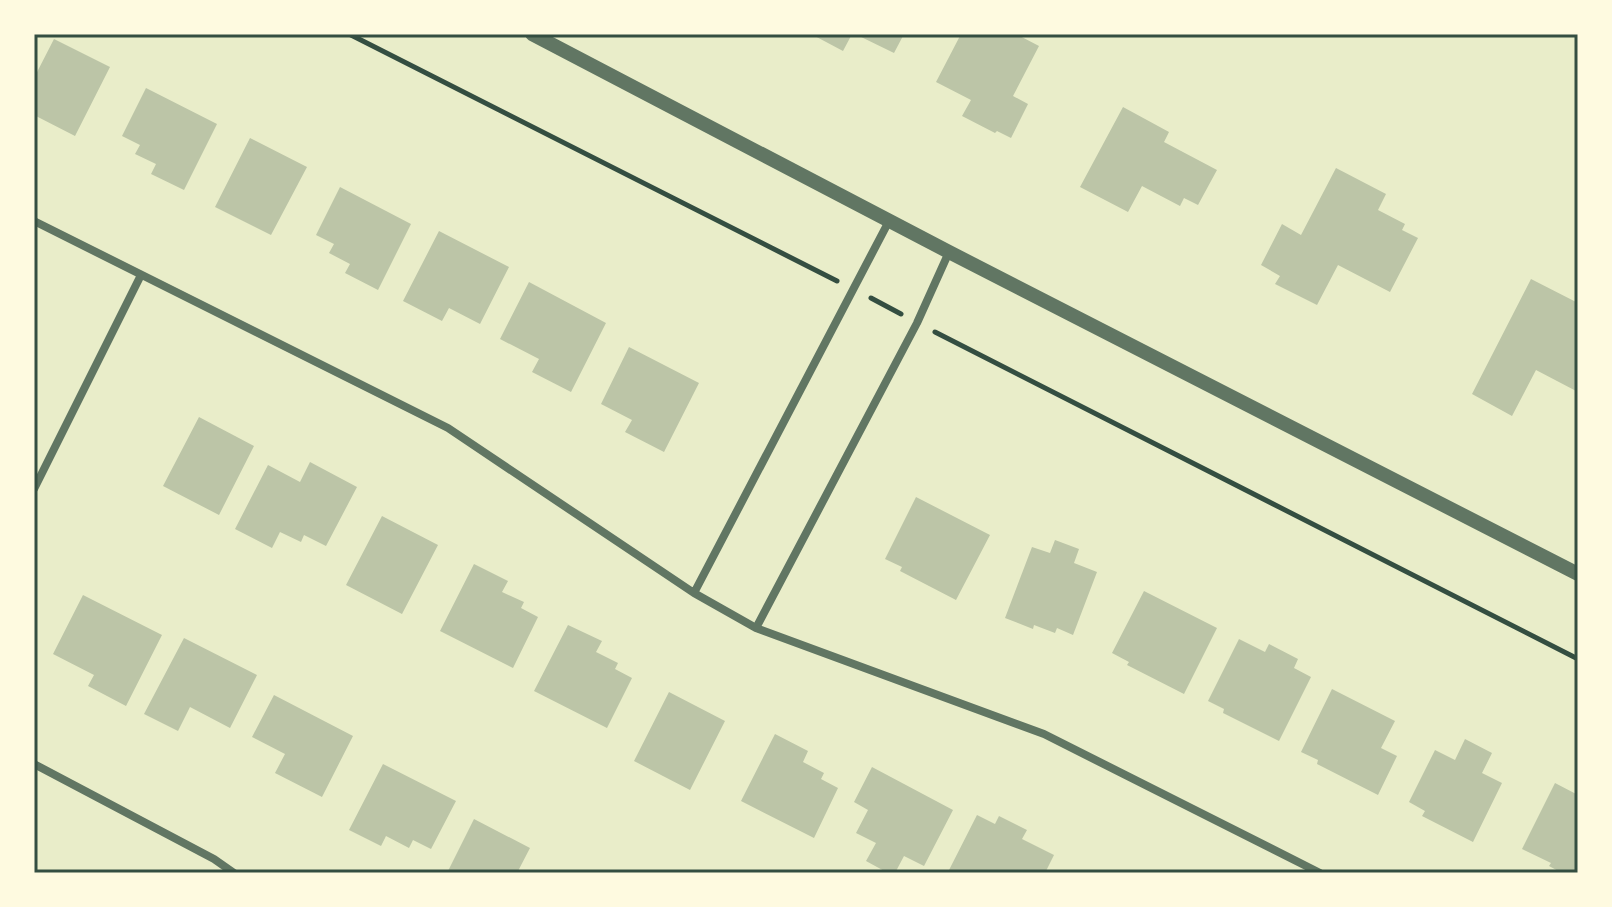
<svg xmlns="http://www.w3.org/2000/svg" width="1612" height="907" viewBox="0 0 1612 907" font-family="'Public Sans',sans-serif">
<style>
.building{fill:#bcc5a7}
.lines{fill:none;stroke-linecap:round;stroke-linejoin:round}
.path{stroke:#344e41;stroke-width:5}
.minor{stroke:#617663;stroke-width:8}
.tertiary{stroke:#617663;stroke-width:14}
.neatline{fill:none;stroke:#344e41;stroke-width:3}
</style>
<rect width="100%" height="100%" fill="#e9edc9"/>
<!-- building -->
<path class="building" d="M 811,34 L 852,34 L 843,51 Z
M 855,34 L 904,34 L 894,53 Z
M 961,34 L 1016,34 L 1039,46 L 1013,96 L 1028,104 L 1011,138 L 997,131 L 995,133 L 962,116 L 971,100 L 936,82 Z
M 54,39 L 110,67 L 75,136 L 34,115 L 34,78 Z
M 146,88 L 217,124 L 184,190 L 151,174 L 156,164 L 135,154 L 140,145 L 122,136 Z
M 1123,107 L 1169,132 L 1164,142 L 1217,170 L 1198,205 L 1184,198 L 1180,206 L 1142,186 L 1128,212 L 1080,187 Z
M 250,138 L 307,167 L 271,235 L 215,207 Z
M 1336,168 L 1386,194 L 1378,210 L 1405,224 L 1402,230 L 1418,238 L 1390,292 L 1338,265 L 1317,305 L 1275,284 L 1280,276 L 1261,265 L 1282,224 L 1301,235 Z
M 340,187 L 411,224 L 378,290 L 345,273 L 350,264 L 329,253 L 334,244 L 316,235 Z
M 439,231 L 509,267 L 480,324 L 449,308 L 442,321 L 403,301 Z
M 1531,279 L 1578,303 L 1575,314 L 1578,315 L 1578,392 L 1536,370 L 1512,416 L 1472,394 Z
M 529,282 L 606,323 L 571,392 L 532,372 L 539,359 L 500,339 Z
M 629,347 L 699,383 L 664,452 L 625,432 L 632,420 L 601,404 Z
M 199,417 L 254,446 L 219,515 L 163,486 Z
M 310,462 L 357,487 L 326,546 L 304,535 L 301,542 L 280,532 L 272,548 L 235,529 L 268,465 L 300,482 Z
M 916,497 L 990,535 L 956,600 L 900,571 L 902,567 L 885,559 Z
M 382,516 L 438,545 L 402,614 L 346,585 Z
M 1055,540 L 1079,549 L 1074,563 L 1097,572 L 1073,635 L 1057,628 L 1055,633 L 1034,625 L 1033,629 L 1005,618 L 1032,547 L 1050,553 Z
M 474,564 L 508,581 L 502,592 L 524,602 L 521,608 L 538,617 L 513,668 L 440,631 Z
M 1144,591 L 1217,628 L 1184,694 L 1127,665 L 1129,662 L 1112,653 Z
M 83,595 L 162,635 L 126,706 L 88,686 L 94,675 L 53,654 Z
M 568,625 L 602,641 L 596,652 L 618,663 L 615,669 L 632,678 L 607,728 L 534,691 Z
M 184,638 L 257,675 L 230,728 L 190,707 L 178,731 L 144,714 Z
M 1239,639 L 1265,652 L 1269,644 L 1298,659 L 1294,668 L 1311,677 L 1279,741 L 1223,713 L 1224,709 L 1208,701 Z
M 1332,689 L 1395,721 L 1381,748 L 1397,756 L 1378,795 L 1317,764 L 1318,760 L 1301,752 Z
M 669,692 L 725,721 L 690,790 L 634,761 Z
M 274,695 L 353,736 L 322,797 L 275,773 L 285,754 L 252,737 Z
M 775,734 L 808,751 L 803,762 L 824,773 L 821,779 L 838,788 L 814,838 L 741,801 Z
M 1465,739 L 1492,753 L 1482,773 L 1502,783 L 1473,842 L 1422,816 L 1425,811 L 1409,802 L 1435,750 L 1455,760 Z
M 383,764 L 456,801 L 431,849 L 413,840 L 409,848 L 386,836 L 381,846 L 349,830 Z
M 872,767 L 953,810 L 924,866 L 904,856 L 895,873 L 888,873 L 866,861 L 876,843 L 856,833 L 868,810 L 854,802 Z
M 1555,783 L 1578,795 L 1578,873 L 1562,873 L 1549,866 L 1551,863 L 1522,849 Z
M 977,815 L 995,824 L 999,816 L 1027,830 L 1022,839 L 1054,855 L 1045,873 L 948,872 Z
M 474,819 L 530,848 L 517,873 L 447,873 Z"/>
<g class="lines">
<!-- path -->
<path class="path" d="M 349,34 L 837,281
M 871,298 L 901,314
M 935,332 L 1578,659"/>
<!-- minor -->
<path class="minor" d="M 34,221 L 448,428 L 694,593 L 756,628 L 1044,734 L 1320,873
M 34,489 L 141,275
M 694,593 L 889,221
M 756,628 L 917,323 L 949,252
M 34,764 L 214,859 L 234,873"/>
<!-- tertiary -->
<path class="tertiary" d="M 532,34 L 949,252 L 1578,574"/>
</g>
<!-- border -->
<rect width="1612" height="907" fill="none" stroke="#fefae0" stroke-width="72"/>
<rect x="36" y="36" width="1540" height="835" class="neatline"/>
</svg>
